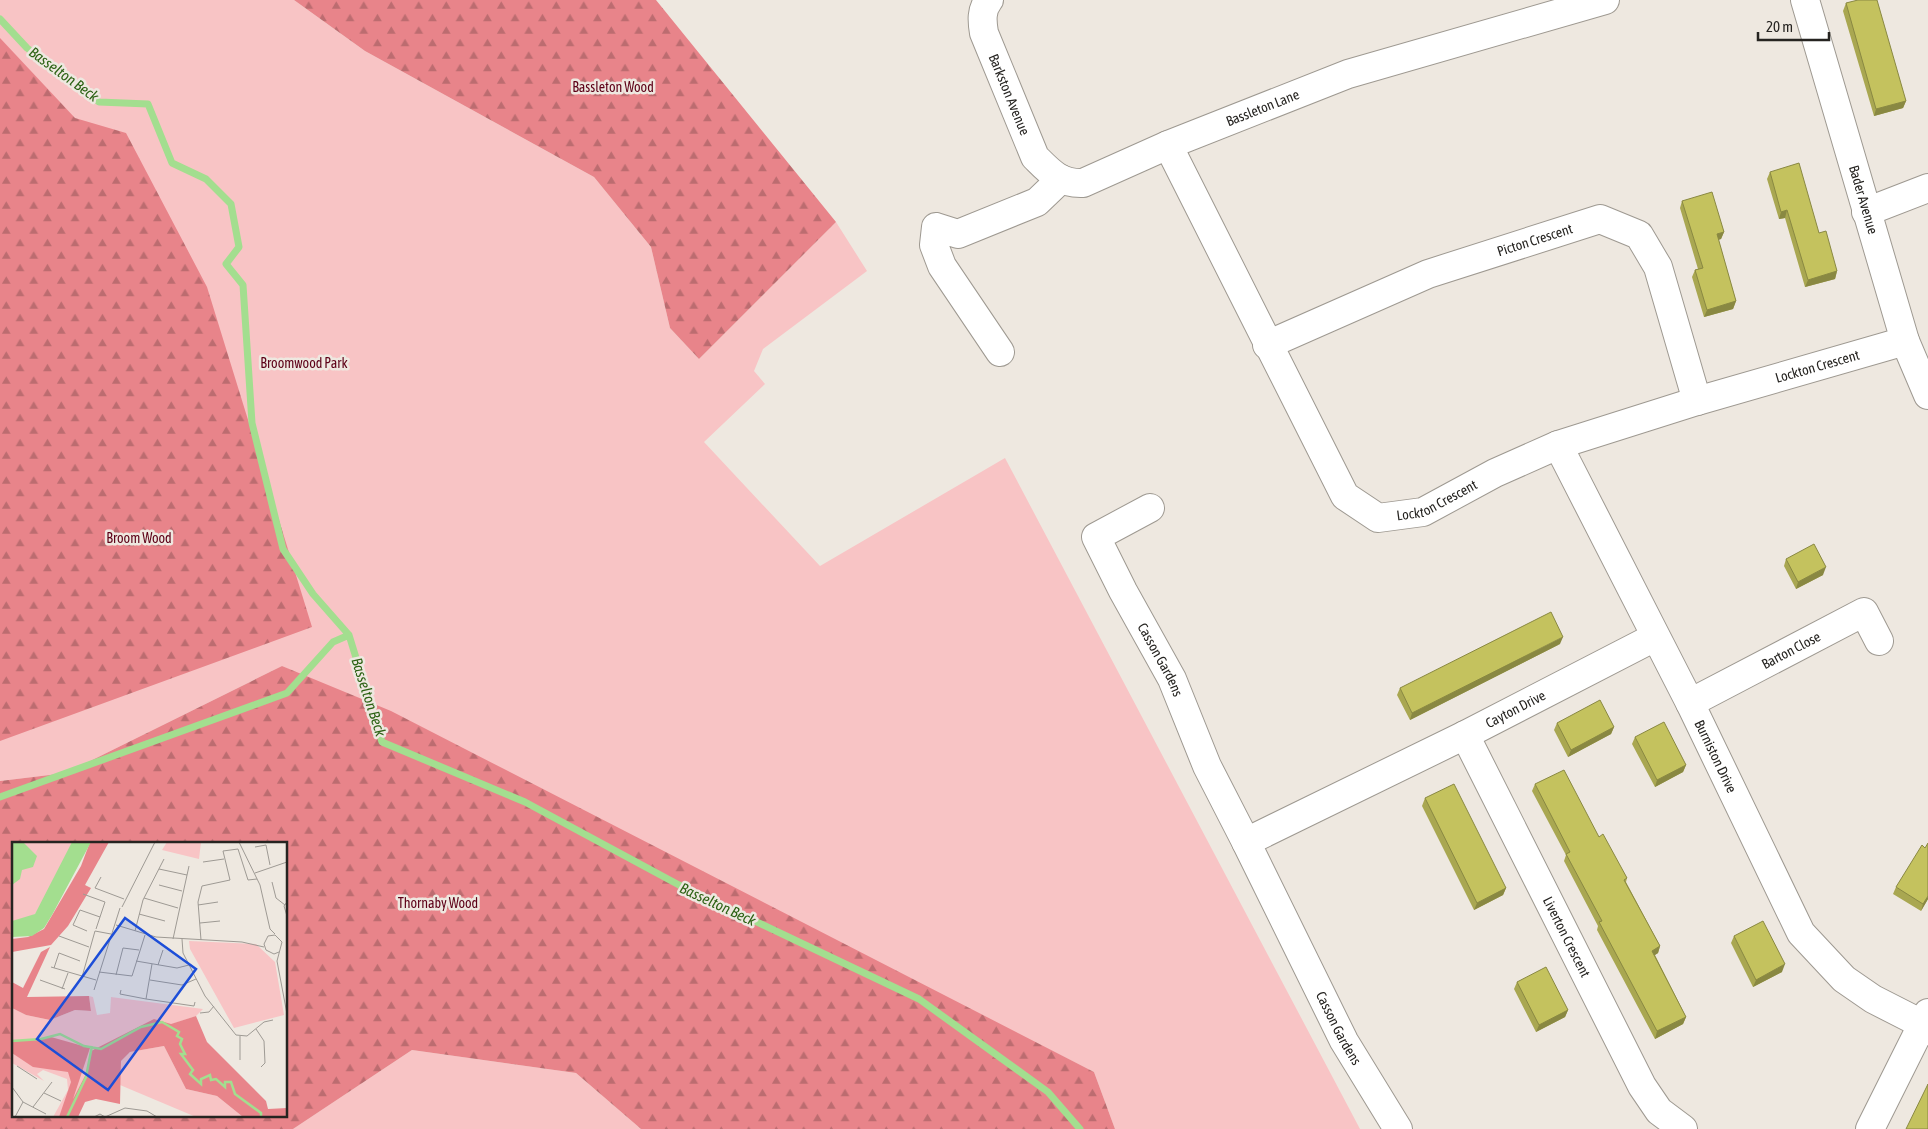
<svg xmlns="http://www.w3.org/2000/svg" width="1928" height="1129" viewBox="0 0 1928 1129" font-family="'Asap Condensed',sans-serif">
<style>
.green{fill:#f8c4c5}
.forest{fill:url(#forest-firs);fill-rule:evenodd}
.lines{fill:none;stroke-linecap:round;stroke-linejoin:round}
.stream{stroke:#a3de8f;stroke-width:7}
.minor-casing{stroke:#9e9991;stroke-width:30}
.minor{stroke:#fff;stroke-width:28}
.wall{fill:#a9a751}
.shaded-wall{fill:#898842}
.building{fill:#c4c25e;stroke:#898842}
.labels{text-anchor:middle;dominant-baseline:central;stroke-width:5;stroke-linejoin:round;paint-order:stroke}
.park-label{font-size:14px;fill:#5d0017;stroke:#eee8e0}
.street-label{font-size:14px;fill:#262421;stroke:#eee8e0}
.water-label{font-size:15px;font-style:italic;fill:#2c6214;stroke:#eee8e0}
.inset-river{fill:none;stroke:#a3de8f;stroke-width:2.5}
.inset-road{fill:none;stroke:#9e9a94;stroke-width:1}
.view{fill:#1d4ed8;fill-opacity:0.15;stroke:#1d4ed8;stroke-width:2.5}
.inset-edge{fill:none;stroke:#262421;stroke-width:2.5}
</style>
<defs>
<pattern id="forest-firs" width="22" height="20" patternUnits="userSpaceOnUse" patternTransform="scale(1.25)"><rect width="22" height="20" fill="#e8848a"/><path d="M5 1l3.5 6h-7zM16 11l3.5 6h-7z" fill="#bc6c70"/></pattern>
</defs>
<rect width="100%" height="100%" fill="#eee8e0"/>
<!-- green -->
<path class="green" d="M 0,0 L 294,0 L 365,51 L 594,177 L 651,247 L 670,328 L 699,359 L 836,222 L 867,271 L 763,349 L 754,371 L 765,384 L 704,442 L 820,566 L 1005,458 L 1360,1129 L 1115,1129 L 1094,1072 L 282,666 L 66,773 L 0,781 Z
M 412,1050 L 576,1073 L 641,1129 L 293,1129 Z"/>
<!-- forest -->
<path class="forest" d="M 294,0 L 656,0 L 836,222 L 699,359 L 670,328 L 651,247 L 594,177 L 365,51 Z
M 0,38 L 75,118 L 126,133 L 207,287 L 312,627 L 0,741 Z
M 282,666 L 391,711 L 1094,1072 L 1115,1129 L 641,1129 L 576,1073 L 412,1050 L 293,1129 L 0,1129 L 0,781 L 66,773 ZM 14,843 L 286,843 L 286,1115 L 14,1115 Z"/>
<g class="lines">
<!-- stream -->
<path class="stream" d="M 0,19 L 27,48 L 99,102 L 148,104 L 172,163 L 206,179 L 231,204 L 239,247 L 226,264 L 243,285 L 252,423 L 283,549 L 313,594 L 349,635 L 382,742 L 525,802 L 679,885 L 919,999 L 1048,1092 L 1080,1129
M 0,797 L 287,693 L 333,642 L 349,635"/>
<!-- minor casing -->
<g class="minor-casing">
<g id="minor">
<path id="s1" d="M 989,0 C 981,10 982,21 984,33 L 1035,157 C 1050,172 1060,184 1083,183 L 1168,145 L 1348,74 L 1605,0"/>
<path id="s2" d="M 1805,0 L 1905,341 L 1928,395"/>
<path id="s3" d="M 1168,145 L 1345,496 L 1378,518 L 1423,512 L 1495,473 L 1558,445 L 1697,401 L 1905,341"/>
<path d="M 1866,212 L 1928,188"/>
<path id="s4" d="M 1267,345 L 1428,274 L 1600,219 L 1639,235 L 1658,267 L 1697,401"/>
<path d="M 1000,352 L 942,266 L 934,245 L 936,227 L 958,234 L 1037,202 L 1061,179"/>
<path id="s5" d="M 1558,445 L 1690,703 L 1801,933 L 1844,979 L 1873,999 L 1922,1024"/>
<path id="s6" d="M 1150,508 L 1096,537 L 1123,591 L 1172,679 L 1207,766 L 1246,842 L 1465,735 L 1655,637"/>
<path id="s7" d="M 1690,703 L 1864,612 L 1879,641"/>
<path id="s8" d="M 1465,735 L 1642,1086 L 1659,1111 L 1683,1129"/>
<path id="s9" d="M 1246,842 L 1344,1041 L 1398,1129"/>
<path d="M 1870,1129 L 1928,1013"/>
</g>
</g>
<!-- minor -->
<use href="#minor" class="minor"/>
</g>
<!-- wall -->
<path class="wall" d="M 1846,3 L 1906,101 L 1903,108 L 1874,116 L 1843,11 Z
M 1770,172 L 1819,233 L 1837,271 L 1835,279 L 1805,287 L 1785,218 L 1779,219 L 1767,179 Z
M 1682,201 L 1724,232 L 1721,239 L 1718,240 L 1736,301 L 1733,309 L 1704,317 L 1692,277 L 1695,270 L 1698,269 L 1680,208 Z
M 1786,559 L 1823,575 L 1796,589 L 1784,566 Z
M 1560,644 L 1410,720 L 1397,695 L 1400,688 Z
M 1557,723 L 1614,727 L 1611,734 L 1568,757 L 1554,730 Z
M 1635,737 L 1686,765 L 1683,772 L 1655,787 L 1632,744 Z
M 1535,784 L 1599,837 L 1627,878 L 1626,882 L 1660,946 L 1658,953 L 1655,955 L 1686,1017 L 1683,1024 L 1655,1039 L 1597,930 L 1598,926 L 1564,861 L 1566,855 L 1532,791 Z
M 1425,798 L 1506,888 L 1503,895 L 1474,910 L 1422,806 Z
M 1896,887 L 1928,899 L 1921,911 L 1893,894 Z
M 1734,936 L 1782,972 L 1753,987 L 1731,943 Z
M 1517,982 L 1568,1010 L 1565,1017 L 1536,1032 L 1514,989 Z"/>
<!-- shaded-wall -->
<path class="shaded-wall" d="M 1906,101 L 1903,108 L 1874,116 L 1876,109 Z
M 1787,210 L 1785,218 L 1779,219 L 1781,212 Z
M 1724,232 L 1721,239 L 1714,241 L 1717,234 Z
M 1837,271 L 1835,279 L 1805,287 L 1808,280 Z
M 1736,301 L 1733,309 L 1704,317 L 1707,310 Z
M 1826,567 L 1823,575 L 1796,589 L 1798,582 Z
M 1563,637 L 1560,644 L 1410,720 L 1412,713 Z
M 1614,727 L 1611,734 L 1568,757 L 1571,750 Z
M 1686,765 L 1683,772 L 1655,787 L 1657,780 Z
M 1506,888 L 1503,895 L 1474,910 L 1477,903 Z
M 1928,896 L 1928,899 L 1921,911 L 1923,904 Z
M 1660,946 L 1658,953 L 1650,958 L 1652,951 Z
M 1785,964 L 1782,972 L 1753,987 L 1756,980 Z
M 1568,1010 L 1565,1017 L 1536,1032 L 1539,1025 Z
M 1686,1017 L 1683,1024 L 1655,1039 L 1657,1031 Z"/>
<!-- building -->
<path class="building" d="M 1858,0 L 1877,0 L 1906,101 L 1876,109 L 1846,3 Z
M 1799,163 L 1819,233 L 1826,231 L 1837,271 L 1808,280 L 1787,210 L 1781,212 L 1770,172 Z
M 1712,192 L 1724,232 L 1717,234 L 1736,301 L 1707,310 L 1695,270 L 1703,268 L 1682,201 Z
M 1814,544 L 1826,567 L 1798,582 L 1786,559 Z
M 1551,612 L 1563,637 L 1412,713 L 1400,688 Z
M 1600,700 L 1614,727 L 1571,750 L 1557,723 Z
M 1664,722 L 1686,765 L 1657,780 L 1635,737 Z
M 1564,770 L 1599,837 L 1603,834 L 1627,878 L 1624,880 L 1660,946 L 1652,951 L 1686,1017 L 1657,1031 L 1599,922 L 1602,921 L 1566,854 L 1570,852 L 1535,784 Z
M 1454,784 L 1506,888 L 1477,903 L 1425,798 Z
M 1928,843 L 1928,896 L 1923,904 L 1896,887 L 1922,845 L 1925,848 Z
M 1763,921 L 1785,964 L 1756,980 L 1734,936 Z
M 1546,967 L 1568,1010 L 1539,1025 L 1517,982 Z
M 1928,1084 L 1928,1129 L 1906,1129 Z"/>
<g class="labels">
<!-- park labels -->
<g class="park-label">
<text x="613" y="87">Bassleton Wood</text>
<text x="304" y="363">Broomwood Park</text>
<text x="139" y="538">Broom Wood</text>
<text x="438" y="903">Thornaby Wood</text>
</g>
<!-- street labels -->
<g class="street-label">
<text stroke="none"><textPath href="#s1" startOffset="101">Barkston Avenue</textPath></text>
<text stroke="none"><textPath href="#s1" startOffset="420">Bassleton Lane</textPath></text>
<text stroke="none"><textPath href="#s2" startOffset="208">Bader Avenue</textPath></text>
<text stroke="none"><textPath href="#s4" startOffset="288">Picton Crescent</textPath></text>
<text stroke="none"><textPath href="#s3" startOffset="900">Lockton Crescent</textPath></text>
<text stroke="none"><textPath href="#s3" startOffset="495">Lockton Crescent</textPath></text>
<text stroke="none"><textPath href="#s7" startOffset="114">Barton Close</textPath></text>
<text stroke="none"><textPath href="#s6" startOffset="200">Casson Gardens</textPath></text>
<text stroke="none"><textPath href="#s6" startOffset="702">Cayton Drive</textPath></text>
<text stroke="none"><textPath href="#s5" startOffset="349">Burniston Drive</textPath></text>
<text stroke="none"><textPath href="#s8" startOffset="226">Liverton Crescent</textPath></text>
<text stroke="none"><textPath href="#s9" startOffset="208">Casson Gardens</textPath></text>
</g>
<!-- water labels -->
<g class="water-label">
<text transform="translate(64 74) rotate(36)">Basselton Beck</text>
<text transform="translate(369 697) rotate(72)">Basselton Beck</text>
<text transform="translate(718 904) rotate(25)">Basselton Beck</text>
</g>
</g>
<!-- overview -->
<g transform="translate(12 842)">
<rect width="275" height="275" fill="#eee8e0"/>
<path d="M 0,0 L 60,1 L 27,66 L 23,72 L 9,79 L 0,79 ZM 155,0 L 189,0 L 187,17 L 150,8 ZM 177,99 L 244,102 L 263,120 L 272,173 L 222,186 L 178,107 ZM 77,154 L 81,155 L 85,173 L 98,171 L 99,155 L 191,167 L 184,174 L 79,209 L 76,228 L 52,275 L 41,275 L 56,248 L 55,237 L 31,228 L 25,232 L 32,239 L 0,221 L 0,166 L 14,173 L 38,178 L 63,168 L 79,169 ZM 152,204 L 174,247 L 205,254 L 231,275 L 184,275 L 108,243 L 109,219 L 118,210 Z" fill="#f8c4c5"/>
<path d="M 78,0 L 97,0 L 73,43 L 79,46 L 56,84 L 39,103 L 0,110 L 0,97 L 16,95 L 32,87 L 69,24 ZM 38,105 L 15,155 L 77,154 L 79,169 L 63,168 L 38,178 L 14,173 L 0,166 L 0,140 L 11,146 L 29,110 ZM 184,174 L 195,200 L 254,259 L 256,267 L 275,266 L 275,275 L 231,275 L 205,254 L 174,247 L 152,204 L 118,210 L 109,219 L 108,262 L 84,257 L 73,260 L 66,275 L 47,275 L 59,240 L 56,230 L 21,225 L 0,211 L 0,200 L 39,195 L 78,206 L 61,257 L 76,228 L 79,209 L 142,177 L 159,182 Z" fill="#e8848a"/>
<path d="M 0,0 L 11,0 L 25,14 L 21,25 L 10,28 L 8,37 L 0,43 ZM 60,0 L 79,0 L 40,73 L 32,86 L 20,94 L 0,95 L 0,79 L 23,72 Z" fill="#a3de8f"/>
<path class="inset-river" d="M 0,199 L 29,197 L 48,192 L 72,204 L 89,207 L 129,185 L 150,180 L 167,190 L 165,194 L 170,197 L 168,202 L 173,212 L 169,212 L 181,228 L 178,232 L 189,242 L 189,237 L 198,233 L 199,238 L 204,237 L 213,245 L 213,240 L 219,240 L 223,252 L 249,271 L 249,275M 55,275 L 74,235 L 80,204"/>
<path class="inset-road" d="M 227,0 L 248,43 L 258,87 L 263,92M 243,5 L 254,3 L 258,23M 191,20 L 212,17M 147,27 L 175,33M 243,31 L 275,20M 89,35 L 83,46 L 112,57M 260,40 L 264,56 L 273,63M 147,43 L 170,49M 71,52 L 93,60 L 84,87M 132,56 L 166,66M 275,60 L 272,64 L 275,74M 186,63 L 206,60M 110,65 L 143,0M 127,72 L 153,79M 188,81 L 208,79M 104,83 L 144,95 L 230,100 L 252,105M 75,89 L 61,83 L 68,68 L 88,75M 123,89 L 131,58 L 152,17M 47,94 L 77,105M 161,97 L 177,24M 170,97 L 171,111 L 193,154 L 224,193 L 235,194 L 252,180 L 261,178M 189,98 L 186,60 L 190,44 L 218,38 L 211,9 L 226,7 L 236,38 L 245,37M 267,110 L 262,112 L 254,108 L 252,102 L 256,94 L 263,93 L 270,100 L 265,119 L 275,172M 124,119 L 165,126 L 177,123M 146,123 L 151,108M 39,125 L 84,138M 42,126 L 47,111 L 68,119M 87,130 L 120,134 L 133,93M 104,133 L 111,106 L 127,108M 70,135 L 83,89 L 99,92M 28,138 L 53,147M 138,138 L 170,143 L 184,137M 50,147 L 56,131M 82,148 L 108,66M 109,148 L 108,152 L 134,157 L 140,122M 134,157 L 182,164 L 183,160M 188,171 L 197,170 L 202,164M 244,187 L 252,199 L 253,221 L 249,225M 228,194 L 228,218M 5,224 L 25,237M 0,245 L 11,260 L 3,275M 32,251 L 49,259M 11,260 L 34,272M 21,265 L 40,240M 82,275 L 88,272 L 93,275 L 113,266 L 135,269 L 145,275"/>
<path class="view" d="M 113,76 L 184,127 L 96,248 L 25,197 Z"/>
<rect width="275" height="275" class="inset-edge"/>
</g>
<!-- scale -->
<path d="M1758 32v8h71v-8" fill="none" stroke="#262421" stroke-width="2.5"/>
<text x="1766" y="32" font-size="15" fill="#262421" stroke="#eee8e0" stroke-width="4" paint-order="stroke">20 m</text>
</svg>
